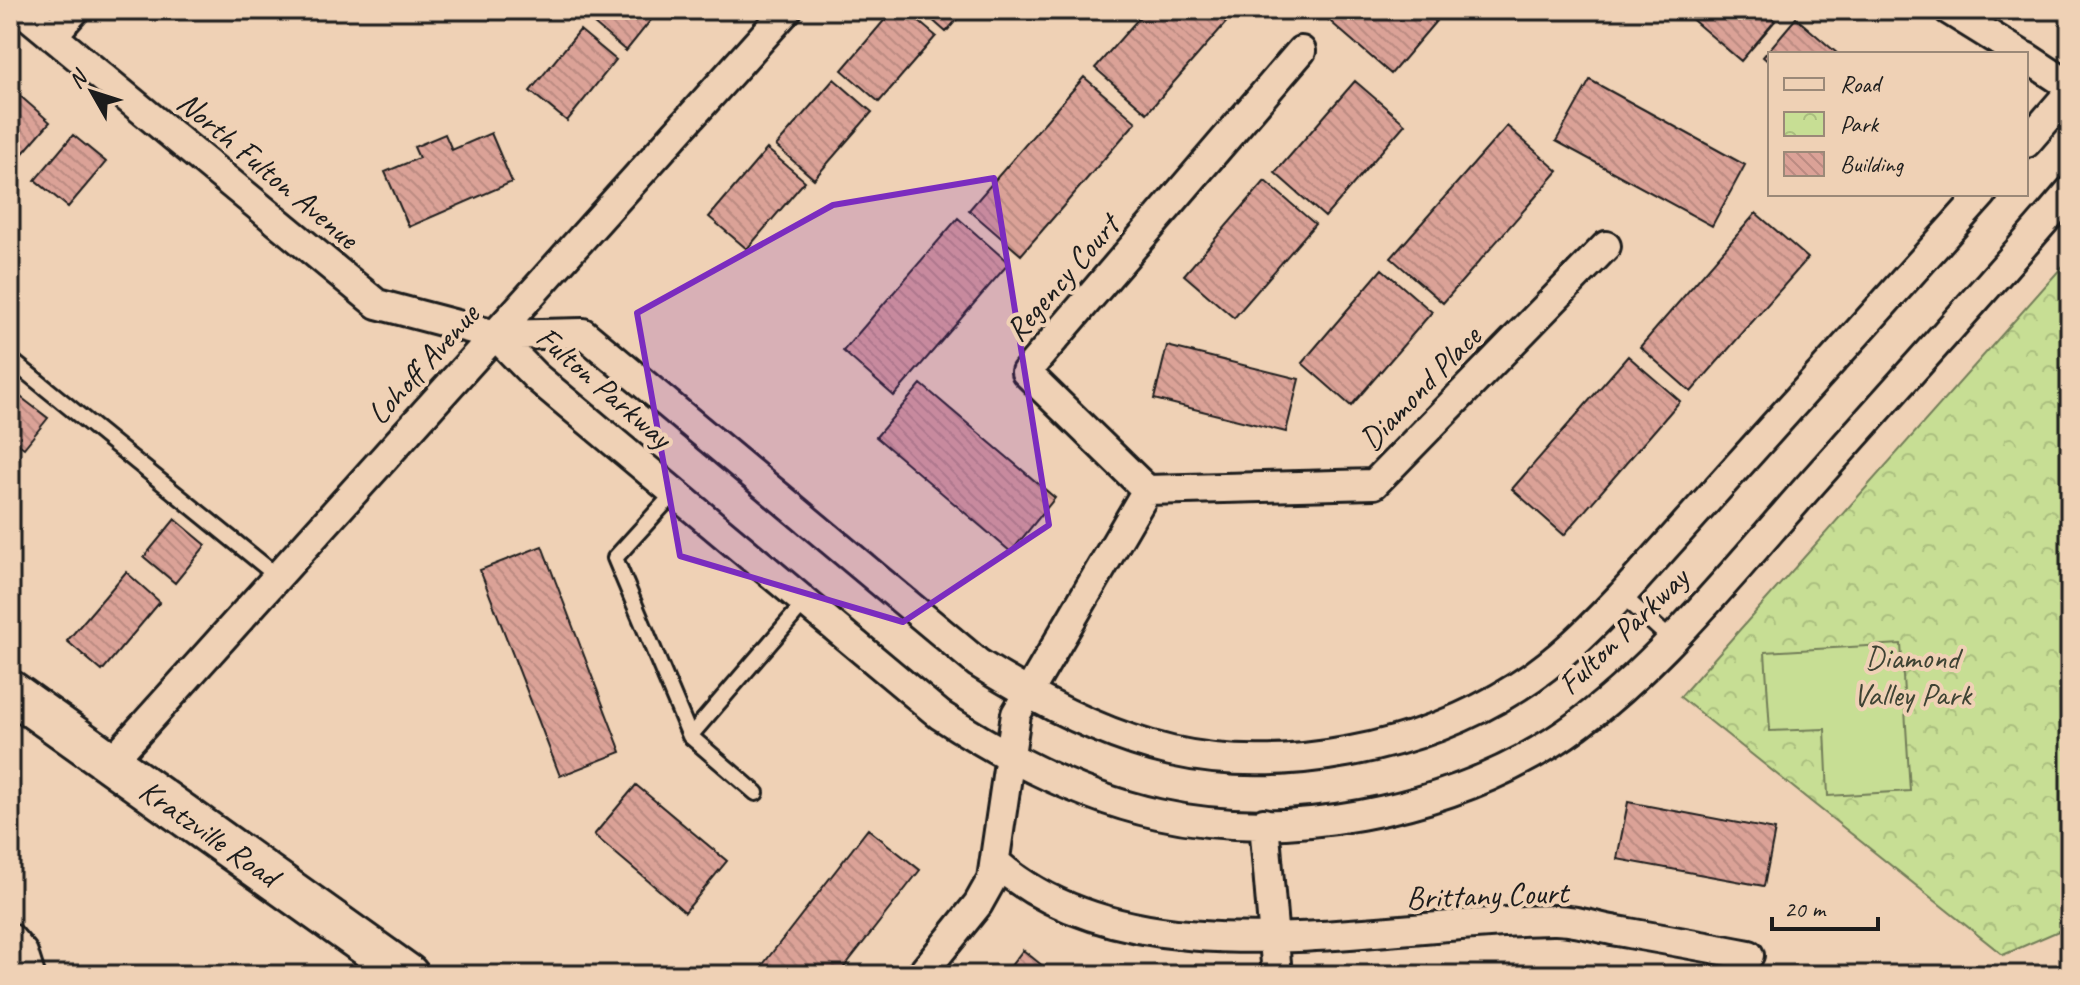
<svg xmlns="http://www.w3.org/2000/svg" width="2080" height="985" viewBox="0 0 2080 985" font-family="Caveat,sans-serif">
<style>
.park{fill:url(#park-crowns);stroke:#727d58;stroke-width:2}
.garden{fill:#c7de94;stroke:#727d58;stroke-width:2}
.building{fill:url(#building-back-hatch);stroke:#1c1c1c;stroke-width:2}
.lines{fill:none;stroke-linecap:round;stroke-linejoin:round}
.lane-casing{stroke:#1c1c1c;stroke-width:20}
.street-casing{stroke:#1c1c1c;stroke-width:34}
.secondary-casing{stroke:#1c1c1c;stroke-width:46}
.lane{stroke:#efd1b5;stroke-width:14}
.street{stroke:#efd1b5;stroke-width:28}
.secondary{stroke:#efd1b5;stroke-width:40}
.marked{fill:#7b2cbf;fill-opacity:0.2;stroke:#7b2cbf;stroke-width:6;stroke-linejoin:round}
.labels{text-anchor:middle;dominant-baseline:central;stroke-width:8;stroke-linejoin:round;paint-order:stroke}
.street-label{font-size:32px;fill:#1c1c1c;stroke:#efd1b5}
.park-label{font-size:32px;fill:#3e4334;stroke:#efd1b5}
</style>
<defs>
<pattern id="park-crowns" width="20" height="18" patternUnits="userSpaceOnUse" patternTransform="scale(2)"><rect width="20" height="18" fill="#c7de94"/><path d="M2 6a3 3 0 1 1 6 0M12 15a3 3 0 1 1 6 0" fill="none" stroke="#aabe7f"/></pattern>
<pattern id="building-back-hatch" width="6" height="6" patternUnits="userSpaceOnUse" patternTransform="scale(2)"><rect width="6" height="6" fill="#dba297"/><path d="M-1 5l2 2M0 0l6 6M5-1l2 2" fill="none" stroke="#bb8b82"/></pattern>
</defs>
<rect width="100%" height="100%" fill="#efd1b5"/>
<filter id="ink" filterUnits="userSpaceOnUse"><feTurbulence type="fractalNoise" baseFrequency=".0125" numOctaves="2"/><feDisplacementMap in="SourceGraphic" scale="16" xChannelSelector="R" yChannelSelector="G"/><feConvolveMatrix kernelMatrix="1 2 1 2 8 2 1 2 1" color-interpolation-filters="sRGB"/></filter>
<g filter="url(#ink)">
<!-- park -->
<path class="park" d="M 2070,258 L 2070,926 L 2003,955 L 1680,697 Z"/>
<!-- garden -->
<path class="garden" d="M 1901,644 L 1910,791 L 1828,796 L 1825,729 L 1770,731 L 1765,652 Z"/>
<!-- building -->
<path class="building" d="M 594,10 L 659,10 L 626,51 L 587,18 Z
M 893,10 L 905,10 L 936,36 L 879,102 L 842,70 Z
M 921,10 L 965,10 L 946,32 Z
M 1146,10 L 1237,10 L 1147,113 L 1095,68 Z
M 1317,10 L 1423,10 L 1436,21 L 1391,74 Z
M 1681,10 L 1763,10 L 1775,21 L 1741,61 Z
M 1796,18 L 1838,54 L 1770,54 L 1770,63 L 1763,57 Z
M 580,30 L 616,60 L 567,121 L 530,91 Z
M 1084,77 L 1136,122 L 1021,255 L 969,210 Z
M 834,79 L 872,112 L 814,179 L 776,146 Z
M 1590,80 L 1745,165 L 1712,226 L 1556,141 Z
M 1355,81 L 1405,124 L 1325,217 L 1275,173 Z
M 19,95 L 50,122 L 11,167 L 10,105 Z
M 1507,126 L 1558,171 L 1443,303 L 1391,258 Z
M 491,133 L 512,182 L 409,227 L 385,172 L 419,158 L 414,147 L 445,134 L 452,150 Z
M 73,135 L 106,162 L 68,207 L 35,180 Z
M 767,149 L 805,181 L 747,249 L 709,217 Z
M 1265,181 L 1315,224 L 1234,318 L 1184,275 Z
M 1756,213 L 1808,258 L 1691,392 L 1640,347 Z
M 958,218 L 1009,263 L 894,396 L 843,351 Z
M 1382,269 L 1432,312 L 1351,406 L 1302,363 Z
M 1167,346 L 1299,379 L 1286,432 L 1154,399 Z
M 1628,356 L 1680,401 L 1564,535 L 1512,489 Z
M 921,384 L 1055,498 L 1011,552 L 876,437 Z
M 18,395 L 48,418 L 24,448 L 10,438 L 10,406 Z
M 175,519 L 206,545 L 175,583 L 144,557 Z
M 542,546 L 621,752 L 560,776 L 480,570 Z
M 126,572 L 160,602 L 102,671 L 67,641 Z
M 636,785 L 727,861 L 685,912 L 594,835 Z
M 1628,802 L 1775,830 L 1764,886 L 1617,859 Z
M 868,829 L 920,870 L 838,975 L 772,975 L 761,967 Z
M 1023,950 L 1054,975 L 1004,975 Z"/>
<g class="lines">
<!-- lane casing -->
<g class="lane-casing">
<path id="lane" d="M 10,359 L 277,576
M 674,493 L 615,558 L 690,736 L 756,793
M 1622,595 L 1670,639
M 690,736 L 806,601"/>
</g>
<!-- street casing -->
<g class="street-casing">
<path id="street" d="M 21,10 L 377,304 L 495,335 L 583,333 L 978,663 C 1036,700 1102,735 1171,751 C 1282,776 1422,748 1517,687 C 1557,662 1590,629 1622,595 L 1982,194
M 1949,10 L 2020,54
M 52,36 L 75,10
M 2026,57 L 2070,86
M 2026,143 L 2070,92
M 495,335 L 535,376 L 940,715 C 1006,758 1080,797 1158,814 C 1285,842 1443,812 1553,742 C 1647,682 1737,567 1812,483 C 1898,386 1986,290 2070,191
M 1147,490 L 1026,372 L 1301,51
M 1147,490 L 1374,484 L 1606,246
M 110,763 L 787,10
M 1264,823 L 1277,975
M 995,862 C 1133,985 1380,922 1552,920 C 1571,919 1592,926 1612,930 C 1657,938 1703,946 1749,955
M 10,938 L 23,953 L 30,975
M 921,975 L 978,904 L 992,879 L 1016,714 L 1147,490"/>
</g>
<!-- secondary casing -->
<g class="secondary-casing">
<path id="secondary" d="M 10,691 L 408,975"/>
</g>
<!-- lane -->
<use href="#lane" class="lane"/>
<!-- street -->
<use href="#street" class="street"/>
<!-- secondary -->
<use href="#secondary" class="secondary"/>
</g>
</g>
<!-- marked area -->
<path class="marked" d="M 994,178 L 1049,525 L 903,622 L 680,556 L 637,313 L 833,205 Z"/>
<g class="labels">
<!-- street labels -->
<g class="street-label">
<text transform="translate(268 170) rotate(40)">North Fulton Avenue</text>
<text transform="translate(1062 278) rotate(-49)">Regency Court</text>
<text transform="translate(423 364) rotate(-48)">Lohoff Avenue</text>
<text transform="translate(604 387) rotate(41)">Fulton Parkway</text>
<text transform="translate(1420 388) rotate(-46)">Diamond Place</text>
<text transform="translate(1623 631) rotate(-44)">Fulton Parkway</text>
<text transform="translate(209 833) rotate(35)">Kratzville Road</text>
<text transform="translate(1487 895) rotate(-2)">Brittany Court</text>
</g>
<!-- park labels -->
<g class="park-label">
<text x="1912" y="657">Diamond<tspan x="1912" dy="37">Valley Park</tspan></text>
</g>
</g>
<!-- margin -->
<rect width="2080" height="985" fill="none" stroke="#efd1b5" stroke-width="40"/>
<rect x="20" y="20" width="2040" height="945" fill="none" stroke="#1c1c1c" stroke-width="3" filter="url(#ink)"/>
<!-- legend -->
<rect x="1768" y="52" width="260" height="144" fill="#efd1b5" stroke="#9b8978" stroke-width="2"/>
<rect x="1784" y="78" width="40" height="12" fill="#efd1b5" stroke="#9b8978" stroke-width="2"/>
<text x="1840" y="92" font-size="24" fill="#1c1c1c">Road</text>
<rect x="1784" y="112" width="40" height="24" fill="url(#park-crowns)" stroke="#9b8978" stroke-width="2"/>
<text x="1840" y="132" font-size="24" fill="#1c1c1c">Park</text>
<rect x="1784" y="152" width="40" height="24" fill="url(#building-back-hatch)" stroke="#9b8978" stroke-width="2"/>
<text x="1840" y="172" font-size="24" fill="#1c1c1c">Building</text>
<!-- north arrow -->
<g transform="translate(92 92) rotate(309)" stroke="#efd1b5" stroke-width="6" paint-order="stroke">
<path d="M0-6L14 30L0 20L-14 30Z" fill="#1c1c1c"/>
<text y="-12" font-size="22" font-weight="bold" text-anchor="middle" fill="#1c1c1c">N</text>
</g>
<!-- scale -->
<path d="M1772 917v12h106v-12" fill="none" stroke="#1c1c1c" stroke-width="4"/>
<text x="1784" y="917" font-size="24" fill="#1c1c1c" stroke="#efd1b5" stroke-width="6" paint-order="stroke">20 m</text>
</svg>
